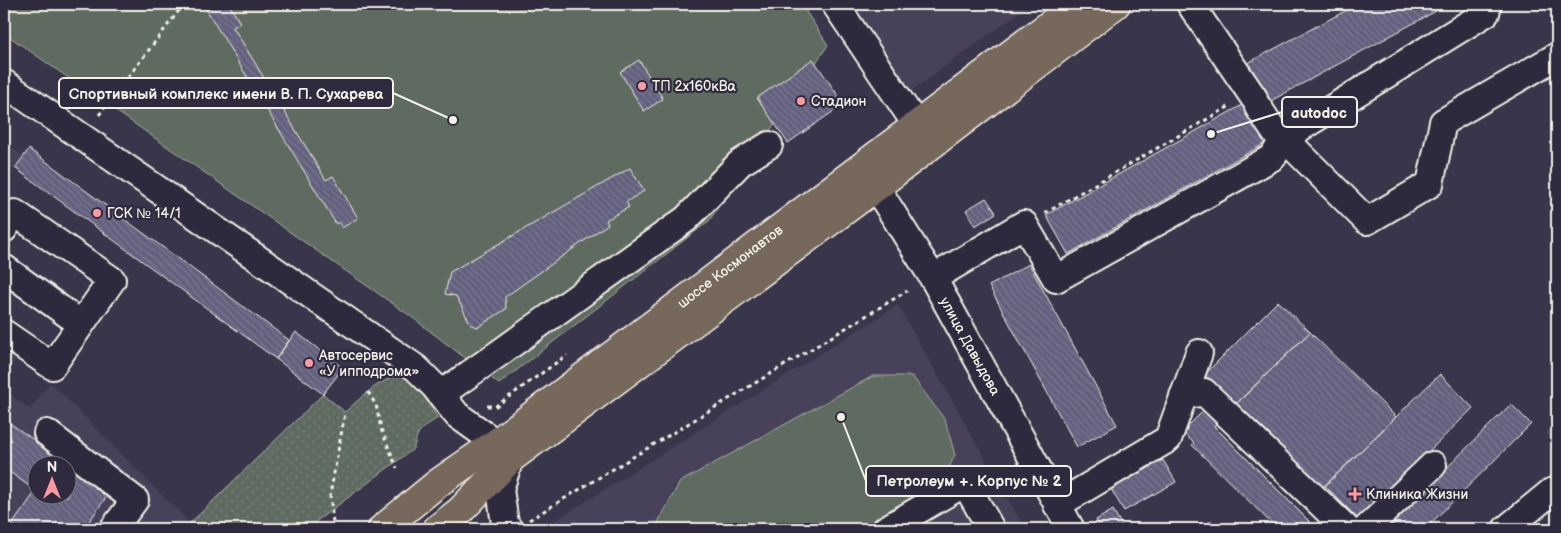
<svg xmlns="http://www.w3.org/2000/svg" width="1561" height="533" viewBox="0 0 1561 533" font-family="'Balsamiq Sans',sans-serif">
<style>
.built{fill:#46425a;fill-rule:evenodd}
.grass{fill:url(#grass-dots);stroke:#aaaea4}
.garden{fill:#5f6b61;stroke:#aaaea4}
.building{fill:url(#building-back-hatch);stroke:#f4f1e8;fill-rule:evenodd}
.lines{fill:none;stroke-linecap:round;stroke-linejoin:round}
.minor-casing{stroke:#f4f1e8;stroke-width:30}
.major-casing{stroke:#f4f1e8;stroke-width:31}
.path{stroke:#f4f1e8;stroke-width:3;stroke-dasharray:4 4;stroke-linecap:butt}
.minor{stroke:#2f2a3d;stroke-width:26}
.major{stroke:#76695c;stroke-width:28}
.poi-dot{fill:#ff9aa2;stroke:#2f2a3d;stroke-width:2}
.labels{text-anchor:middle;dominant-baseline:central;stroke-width:4.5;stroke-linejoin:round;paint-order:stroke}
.poi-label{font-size:14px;fill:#f4f1e8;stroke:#2f2a3d;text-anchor:start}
.street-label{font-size:14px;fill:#f4f1e8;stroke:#2f2a3d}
.leader{fill:none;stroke:#f4f1e8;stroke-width:2}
.callout-dot{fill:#f4f1e8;stroke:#2f2a3d;stroke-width:2}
.callout{fill:#2f2a3d;stroke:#f4f1e8;stroke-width:2}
.callout-label{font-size:15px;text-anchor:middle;font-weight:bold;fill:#f4f1e8}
</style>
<defs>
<pattern id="grass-dots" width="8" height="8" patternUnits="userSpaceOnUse" patternTransform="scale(1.25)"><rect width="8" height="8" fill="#5f6b61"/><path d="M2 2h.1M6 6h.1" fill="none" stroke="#778178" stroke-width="1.8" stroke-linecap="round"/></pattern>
<pattern id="building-back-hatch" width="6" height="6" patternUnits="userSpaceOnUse" patternTransform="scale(1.25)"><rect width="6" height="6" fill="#63607e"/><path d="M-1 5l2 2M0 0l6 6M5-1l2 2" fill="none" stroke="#7a7790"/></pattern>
</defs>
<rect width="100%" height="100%" fill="#39354a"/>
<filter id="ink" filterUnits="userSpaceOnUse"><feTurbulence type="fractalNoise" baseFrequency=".02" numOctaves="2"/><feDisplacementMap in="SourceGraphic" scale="10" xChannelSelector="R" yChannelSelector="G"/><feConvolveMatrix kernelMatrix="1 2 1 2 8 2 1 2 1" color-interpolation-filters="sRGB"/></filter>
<g filter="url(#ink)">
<!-- built -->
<path class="built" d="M 841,4 L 1031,4 L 903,97 Z
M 4,142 L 23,156 L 4,181 Z
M 898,305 L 1025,529 L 542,529 Z
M 4,339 L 21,351 L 4,377 Z
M 50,382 L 188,521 L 180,529 L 4,529 L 4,390 L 30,409 ZM 38,466 L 68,466 L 68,496 L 38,496 Z
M 1557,422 L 1557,451 L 1546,432 Z"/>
<!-- grass -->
<path class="grass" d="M 409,373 L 438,418 C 432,422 422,427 418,434 C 415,440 416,445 412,450 L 306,529 L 184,529 L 323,394 L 345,412 C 365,394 381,377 409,373 Z"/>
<!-- garden -->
<path class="garden" d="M 4,4 L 801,4 L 828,45 L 709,221 L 499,384 L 409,315 L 4,33 Z
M 873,376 L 912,376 L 945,420 L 955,455 L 937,492 L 869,529 L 659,529 L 658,522 L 680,482 Z"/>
<!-- building -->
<path class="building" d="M 203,4 L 229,4 L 240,23 L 233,27 L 326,180 L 333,176 L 358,218 L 342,228 L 339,222 L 336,224 Z
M 1358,4 L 1449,4 L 1265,104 L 1244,65 Z
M 813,59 L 844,104 L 788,143 L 757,98 Z
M 639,60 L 663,99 L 644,111 L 620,72 Z
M 1244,104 L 1267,142 L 1068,254 L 1046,215 Z
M 29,149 L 289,340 L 276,359 L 15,168 Z
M 630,168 L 644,191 L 626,202 L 629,207 L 606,220 L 608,224 L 505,297 L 506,309 L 478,327 L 471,325 L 456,296 L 445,294 L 450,272 Z
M 986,198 L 996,213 L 975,226 L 966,210 Z
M 1029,264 L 1117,425 L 1077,447 L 989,286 Z
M 1278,301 L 1310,332 L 1234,406 L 1204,375 Z
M 296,332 L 343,368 L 323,394 L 276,359 Z
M 1310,332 L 1396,417 L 1318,492 L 1234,406 Z
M 1440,374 L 1473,408 L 1359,520 L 1325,486 Z
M 1511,404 L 1531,424 L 1425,529 L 1385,529 Z
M 1204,410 L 1217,423 L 1214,426 L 1317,529 L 1277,529 L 1192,445 L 1194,443 L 1182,432 Z
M 4,419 L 109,493 L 84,529 L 9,529 L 36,491 L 4,468 ZM 38,466 L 68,466 L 68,496 L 38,496 Z
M 1163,460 L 1176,482 L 1124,511 L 1111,489 Z
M 1113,510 L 1124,529 L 1101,529 L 1096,520 Z
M 1212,521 L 1216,529 L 1198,529 Z"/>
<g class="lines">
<!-- minor casing -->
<g class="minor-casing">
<g id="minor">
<path d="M 835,4 L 917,126"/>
<path d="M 1190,4 L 1254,98"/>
<path d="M 4,83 L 416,368 L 434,386 L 457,415 L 496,443 L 510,459 L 500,489 L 505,524 L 509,529"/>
<path d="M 1258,107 L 1274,131 L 1284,138 L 1367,221 L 1430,184 L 1443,122 L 1557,56"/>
<path id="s1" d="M 864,171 L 876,187 L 933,278 L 1071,529"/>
<path d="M 4,229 L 15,213 L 112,280 L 52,366 L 4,333"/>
<path d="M 4,268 L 81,324"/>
<path d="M 933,278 L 1024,224 L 1056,279 L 1273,157 L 1284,138 L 1486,13 L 1488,4"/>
<path d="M 441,394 L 498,354 L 686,219 L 740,163 L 769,145"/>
<path d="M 1183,396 L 1204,392 L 1347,529"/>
<path d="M 47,433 L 135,500 L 113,529"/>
<path d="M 1057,505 L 1168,439 L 1199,353"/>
<path d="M 886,529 L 965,483 L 991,529"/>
<path d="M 1366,529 L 1433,465"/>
<path d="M 1506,529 L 1551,492 L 1557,490"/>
</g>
</g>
<!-- major casing -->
<g class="major-casing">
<g id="major">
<path id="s2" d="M 382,529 L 438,483 L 496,443 L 1077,4"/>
<path d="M 437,529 L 460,511 L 510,459 L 876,187 L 1116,4"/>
</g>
</g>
<!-- path -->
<path class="path" d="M 99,115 L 184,4
M 1045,213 L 1230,106
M 368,392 L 376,405 L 381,429 L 397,468
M 487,406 L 496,406 L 567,355
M 529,520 L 907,291
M 333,522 L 330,495 L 345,413"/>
<!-- minor -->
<use href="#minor" class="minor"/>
<!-- major -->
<use href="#major" class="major"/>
</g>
</g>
<!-- markers -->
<g class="poi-dot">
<circle cx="642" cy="86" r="5"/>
<circle cx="801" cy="101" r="5"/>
<circle cx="97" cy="213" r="5"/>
<circle cx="309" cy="363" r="5"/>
<path d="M1352.5 486.5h5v5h5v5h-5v5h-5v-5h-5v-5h5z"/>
</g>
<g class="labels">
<!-- poi labels -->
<g class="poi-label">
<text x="652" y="86">ТП 2х160кВа</text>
<text x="811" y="101">Стадион</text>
<text x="107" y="213">ГСК № 14/1</text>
<text x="319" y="355">Автосервис<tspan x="319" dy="16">«У ипподрома»</tspan></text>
<text x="1366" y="494">Клиника Жизни</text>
</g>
<!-- street labels -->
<g class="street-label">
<text stroke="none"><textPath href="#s2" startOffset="436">шоссе Космонавтов</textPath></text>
<text stroke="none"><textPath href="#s1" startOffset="205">улица Давыдова</textPath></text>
</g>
</g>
<!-- callouts -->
<path class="leader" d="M453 120L393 93M1211 134L1282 112M841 417L866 481"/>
<g class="callout-dot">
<circle cx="453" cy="120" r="5"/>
<circle cx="1211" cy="134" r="5"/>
<circle cx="841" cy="417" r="5"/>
</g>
<g class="callout">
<rect x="59" y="78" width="334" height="30" rx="5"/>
<rect x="1282" y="97" width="75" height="30" rx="5"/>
<rect x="866" y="466" width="205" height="30" rx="5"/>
</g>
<g class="callout-label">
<text x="226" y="99">Спортивный комплекс имени В. П. Сухарева</text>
<text x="1319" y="118">autodoc</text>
<text x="969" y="486">Петролеум +. Корпус № 2</text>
</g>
<!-- margin -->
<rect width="1561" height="533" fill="none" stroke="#2f2a3d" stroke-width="20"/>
<rect x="10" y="10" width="1541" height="513" fill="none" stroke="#f4f1e8" stroke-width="2" filter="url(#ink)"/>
<!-- north arrow -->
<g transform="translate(52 480)"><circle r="24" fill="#2f2a3d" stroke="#7e7a81"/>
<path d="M0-4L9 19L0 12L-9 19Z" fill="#ff9aa2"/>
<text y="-8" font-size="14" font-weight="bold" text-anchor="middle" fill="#f4f1e8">N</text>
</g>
</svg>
